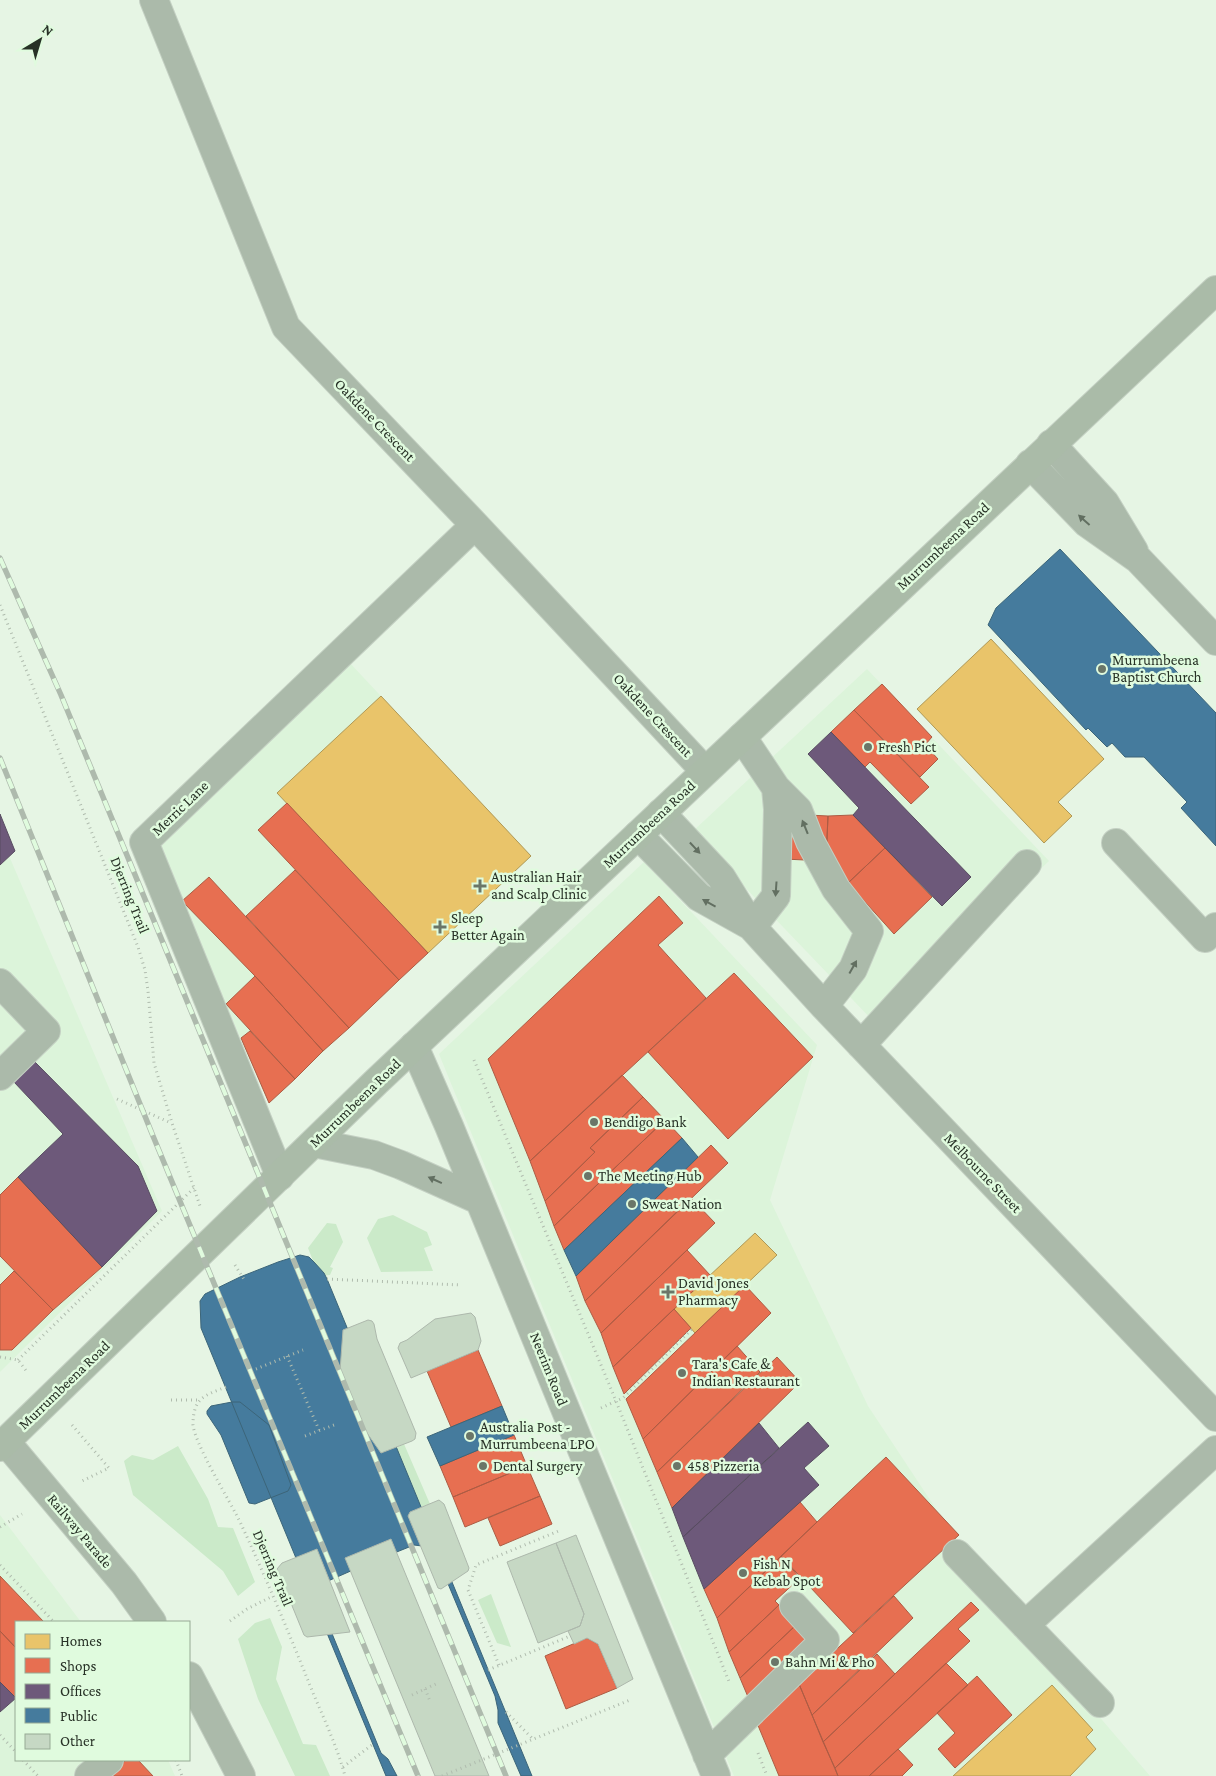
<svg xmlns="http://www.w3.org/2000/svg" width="1216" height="1776" viewBox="0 0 1216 1776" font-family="'Crimson Pro',serif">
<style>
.built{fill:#dcf4da}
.green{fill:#cbeac9}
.homes{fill:#e9c46a;stroke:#af9856}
.shops{fill:#e76f51;stroke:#ad5c44}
.offices{fill:#6d597a;stroke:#584d61}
.public{fill:#457b9d;stroke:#3c6579}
.building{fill:#c6d8c4;stroke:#adb8ac}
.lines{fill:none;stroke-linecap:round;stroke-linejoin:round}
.minor-casing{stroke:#c4d0c3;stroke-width:30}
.major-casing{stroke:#c4d0c3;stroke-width:30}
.path{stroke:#b0bcae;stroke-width:3;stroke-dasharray:1 4;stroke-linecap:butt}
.minor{stroke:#abbaaa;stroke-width:28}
.major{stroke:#aabba8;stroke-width:28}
.rail-casing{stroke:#aebaad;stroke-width:5.5}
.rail{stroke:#e0fbde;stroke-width:4;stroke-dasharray:11;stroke-linecap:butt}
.oneway{fill:#626f61}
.poi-dot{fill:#6a7668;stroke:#e0fbde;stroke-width:2}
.labels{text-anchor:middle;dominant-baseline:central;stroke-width:5;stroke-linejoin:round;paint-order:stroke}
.street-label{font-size:15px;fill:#273126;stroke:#e0fbde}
.poi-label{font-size:15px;fill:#273126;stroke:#e0fbde;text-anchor:start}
</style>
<rect width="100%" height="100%" fill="#e6f5e4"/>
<!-- built -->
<path class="built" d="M 348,661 L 531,856 L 269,1103 L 155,844 Z
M 867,669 L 1049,861 L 875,1023 L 692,832 Z
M 0,835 L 162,1211 L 0,1372 Z
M 644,862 L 817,1045 L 770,1200 L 868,1406 L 985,1583 L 1150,1776 L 734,1776 L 439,1054 Z
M 0,1515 L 81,1622 L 16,1622 L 16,1760 L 168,1760 L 175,1776 L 0,1776 Z"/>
<!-- green -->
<path class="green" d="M 393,1215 L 427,1232 L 432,1245 L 424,1248 L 433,1271 L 381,1272 L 367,1238 L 378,1219 Z
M 327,1223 L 336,1224 L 343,1242 L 330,1267 L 333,1268 L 330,1275 L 319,1276 L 308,1248 Z
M 404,1444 L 430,1504 L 421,1507 L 396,1448 Z
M 178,1446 L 208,1499 L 218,1527 L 233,1528 L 255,1582 L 238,1596 L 223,1571 L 133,1495 L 124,1461 L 132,1455 L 153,1460 Z
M 491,1594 L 511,1647 L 497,1643 L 478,1600 Z
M 270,1618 L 282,1647 L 276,1679 L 303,1744 L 316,1745 L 330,1776 L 295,1776 L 258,1699 L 238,1639 L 255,1623 Z"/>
<!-- homes -->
<path class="homes" d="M 991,639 L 1104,759 L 1058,802 L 1072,816 L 1044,843 L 917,709 Z
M 381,696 L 531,856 L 428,953 L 277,793 Z
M 755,1233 L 777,1255 L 695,1333 L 674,1309 Z
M 1052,1685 L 1093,1730 L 1086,1737 L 1096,1749 L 1070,1776 L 953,1776 Z"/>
<!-- shops -->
<path class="shops" d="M 882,684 L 932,737 L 925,745 L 938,759 L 920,777 L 854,710 Z
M 854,710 L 929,787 L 911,804 L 870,762 L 865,767 L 831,732 Z
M 287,803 L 428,953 L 399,980 L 258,830 Z
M 788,814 L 828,816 L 826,861 L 784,859 Z
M 853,815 L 885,848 L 848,883 L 826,861 L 828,816 Z
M 885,848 L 932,897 L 894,934 L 848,883 Z
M 295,870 L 399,980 L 349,1028 L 246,916 Z
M 209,877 L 349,1028 L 323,1051 L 255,976 L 182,901 Z
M 659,896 L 683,923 L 658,945 L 706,998 L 530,1161 L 488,1059 Z
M 734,973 L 813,1057 L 728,1139 L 648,1052 Z
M 255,976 L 323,1051 L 295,1079 L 226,1004 Z
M 250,1031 L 295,1079 L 269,1103 L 241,1038 Z
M 622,1075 L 643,1097 L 590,1148 L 595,1152 L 545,1201 L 530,1161 Z
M 643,1097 L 665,1120 L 554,1226 L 545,1201 L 595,1152 L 590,1148 Z
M 665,1120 L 682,1138 L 564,1250 L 554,1226 Z
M 711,1145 L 728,1163 L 585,1301 L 576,1276 Z
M 18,1177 L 102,1267 L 53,1310 L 0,1256 L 0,1195 Z
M 691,1198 L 715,1223 L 601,1333 L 585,1301 Z
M 687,1250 L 710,1275 L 613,1367 L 601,1333 Z
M 14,1271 L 53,1310 L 12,1350 L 0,1350 L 0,1285 Z
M 745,1285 L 771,1313 L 643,1439 L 626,1399 Z
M 674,1309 L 691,1328 L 624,1394 L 613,1367 Z
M 737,1346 L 760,1372 L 657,1472 L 643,1439 Z
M 478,1350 L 502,1406 L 451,1427 L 427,1371 Z
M 777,1357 L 800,1382 L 672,1508 L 657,1472 Z
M 514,1435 L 527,1466 L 453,1497 L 440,1466 Z
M 886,1457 L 959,1535 L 853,1633 L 781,1556 Z
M 527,1466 L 540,1496 L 465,1527 L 453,1497 Z
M 540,1496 L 552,1524 L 500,1546 L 488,1518 Z
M 800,1502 L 817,1522 L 717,1618 L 704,1589 Z
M 781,1556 L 800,1578 L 775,1601 L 779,1605 L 729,1652 L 717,1618 Z
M 0,1576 L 44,1622 L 16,1622 L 16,1648 L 0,1631 Z
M 894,1596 L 913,1618 L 812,1715 L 799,1684 Z
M 971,1602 L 979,1610 L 958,1629 L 970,1641 L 835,1768 L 823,1742 Z
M 779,1605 L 796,1625 L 740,1678 L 729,1652 Z
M 796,1625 L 809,1646 L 751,1704 L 740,1678 Z
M 0,1631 L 16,1648 L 16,1698 L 0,1682 Z
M 587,1638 L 598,1644 L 617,1688 L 566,1709 L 545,1656 Z
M 877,1654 L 895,1674 L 823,1742 L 812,1715 Z
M 946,1663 L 968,1685 L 869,1776 L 838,1776 L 835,1768 Z
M 977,1676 L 1012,1715 L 955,1768 L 938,1749 L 955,1733 L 937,1713 Z
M 799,1684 L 812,1715 L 838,1776 L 779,1776 L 757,1723 Z
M 898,1749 L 913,1765 L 902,1776 L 869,1776 Z
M 126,1760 L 138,1760 L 153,1776 L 109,1776 Z"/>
<!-- offices -->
<path class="offices" d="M 831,732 L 971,877 L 942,906 L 853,815 L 859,808 L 808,754 Z
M 0,814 L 15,851 L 0,865 Z
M 35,1062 L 138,1166 L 157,1211 L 102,1267 L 18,1177 L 63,1134 L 14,1082 Z
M 808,1422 L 829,1446 L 804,1468 L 819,1485 L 704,1589 L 683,1537 Z
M 759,1423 L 779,1448 L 683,1537 L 672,1508 Z
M 0,1682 L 16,1698 L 0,1712 Z"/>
<!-- public -->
<path class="public" d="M 1060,549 L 1216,713 L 1216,846 L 1181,808 L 1187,802 L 1144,757 L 1125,757 L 1112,743 L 1107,747 L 1088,728 L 1086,730 L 988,625 L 996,608 Z
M 682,1138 L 698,1157 L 576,1276 L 564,1250 Z
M 300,1255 L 309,1257 L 314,1262 L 324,1273 L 327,1279 L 532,1776 L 521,1776 L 498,1723 L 498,1710 L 495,1696 L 441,1567 L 438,1562 L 422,1546 L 414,1545 L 362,1566 L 328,1581 L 325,1584 L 324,1609 L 326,1619 L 381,1753 L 388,1759 L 397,1776 L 386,1776 L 201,1328 L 200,1301 L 205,1294 L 240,1277 L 278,1262 Z
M 232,1402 L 240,1402 L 269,1425 L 291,1485 L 288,1491 L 255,1504 L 249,1503 L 221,1435 L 207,1414 L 207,1411 L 211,1406 Z
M 502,1406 L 514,1435 L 440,1466 L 427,1437 Z"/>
<!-- building -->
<path class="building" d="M 471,1313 L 475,1317 L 481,1341 L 478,1350 L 411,1378 L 398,1348 L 400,1343 L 407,1340 L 435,1319 Z
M 368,1320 L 372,1321 L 374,1324 L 377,1339 L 416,1433 L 415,1439 L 412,1441 L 381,1453 L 362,1426 L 340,1371 L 343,1330 Z
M 439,1500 L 444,1504 L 469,1568 L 468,1571 L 441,1589 L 438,1588 L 408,1516 L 410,1512 Z
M 576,1535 L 633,1679 L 617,1688 L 598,1644 L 587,1638 L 574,1644 L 568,1631 L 580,1626 L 584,1614 L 556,1543 Z
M 391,1539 L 489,1776 L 435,1776 L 345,1558 Z
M 556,1543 L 584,1614 L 580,1626 L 538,1643 L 507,1562 Z
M 317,1549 L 350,1632 L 307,1637 L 304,1635 L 277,1569 L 282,1563 Z"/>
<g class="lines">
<!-- minor casing -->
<g class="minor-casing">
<path id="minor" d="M 154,0 L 286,327 L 475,525 L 705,771
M 1051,444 L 1105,503 L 1134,551
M 1030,464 L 1087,523 L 1138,559 L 1216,641
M 742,737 L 776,788 L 798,810 L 810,841 L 836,889 L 869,931 L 853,969 L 824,1006
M 661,813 L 721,877 L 752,927 L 824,1006 L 1216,1417
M 638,835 L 699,897 L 751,926
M 1116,843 L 1205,938 L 1216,927
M 752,927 L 776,896 L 778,809 L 776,788
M 0,983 L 46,1031 L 0,1076
M 861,1045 L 1027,864
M 414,1046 L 449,1126 L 716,1776
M 314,1143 L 374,1155 L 401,1165 L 479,1200
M 280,1176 L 144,842 L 475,525
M 6,1442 L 124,1583 L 152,1622
M 957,1554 L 1100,1703
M 1025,1625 L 1216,1450
M 189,1676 L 241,1776
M 707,1755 L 825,1640 L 794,1606
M 89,1776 L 109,1760"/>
</g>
<!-- major casing -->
<g class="major-casing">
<path id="major" d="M 0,1447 L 376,1082 L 1216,290"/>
</g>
<!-- path -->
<path class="path" d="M 0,605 L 138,947 L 145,970 L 148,991 L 154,1063 L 172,1123 L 200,1206
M 474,1060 L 616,1401 L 730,1684
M 117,1099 L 171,1123
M 235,1265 L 245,1281
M 327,1279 L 461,1285
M 287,1356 L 319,1430
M 0,1357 L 18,1360 L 28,1373
M 18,1360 L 194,1188
M 256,1369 L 303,1350
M 226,1387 C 206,1395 194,1397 193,1422 C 191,1439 232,1504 241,1524 C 266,1578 289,1633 311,1688 C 323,1717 337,1746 345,1776
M 171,1400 L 199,1400
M 601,1408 L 623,1398 L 692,1329
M 72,1425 L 109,1468 L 82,1481
M 305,1436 L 334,1425
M 0,1527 L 22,1514
M 0,1565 L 54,1622
M 230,1621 L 247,1609 L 273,1596
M 499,1665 L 468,1590 L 476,1565 L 561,1530
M 488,1670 L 570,1636
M 425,1689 L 430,1701
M 412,1695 L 438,1683
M 506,1712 L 533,1739
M 0,1735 L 16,1752
M 758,1753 L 767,1776
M 23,1760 L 38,1776
M 176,1760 L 182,1776
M 343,1767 L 373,1744
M 442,1776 L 630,1700"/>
<!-- minor -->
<use href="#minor" class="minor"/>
<!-- major -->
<use href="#major" class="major"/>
<!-- rail casing -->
<g class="rail-casing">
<path id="rail" d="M 0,558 L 61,695 L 506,1776
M 0,758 L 153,1136 L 418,1776"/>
</g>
<!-- rail -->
<use href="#rail" class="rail"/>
</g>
<!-- one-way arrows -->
<defs><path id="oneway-solid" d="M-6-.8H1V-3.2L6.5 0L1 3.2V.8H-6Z" transform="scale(1.25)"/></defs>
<g class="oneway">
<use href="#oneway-solid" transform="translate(1084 520) rotate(-138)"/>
<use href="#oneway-solid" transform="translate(805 827) rotate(-112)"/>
<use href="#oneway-solid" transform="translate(695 848) rotate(47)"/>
<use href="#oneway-solid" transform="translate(776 889) rotate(94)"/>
<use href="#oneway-solid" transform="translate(709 903) rotate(-151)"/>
<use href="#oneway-solid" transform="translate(853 967) rotate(-61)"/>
<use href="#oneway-solid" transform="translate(435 1180) rotate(-156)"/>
</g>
<!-- markers -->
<g class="poi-dot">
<circle cx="1102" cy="669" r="5"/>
<circle cx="868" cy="747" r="5"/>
<path d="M477.5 878.5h5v5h5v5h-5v5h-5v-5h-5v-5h5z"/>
<path d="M437.5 919.5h5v5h5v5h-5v5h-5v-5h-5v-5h5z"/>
<circle cx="594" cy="1122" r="5"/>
<circle cx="588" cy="1176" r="5"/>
<circle cx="632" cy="1204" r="5"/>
<path d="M665.5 1284.5h5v5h5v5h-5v5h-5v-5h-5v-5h5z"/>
<circle cx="682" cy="1373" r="5"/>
<circle cx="470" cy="1436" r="5"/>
<circle cx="483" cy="1466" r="5"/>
<circle cx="677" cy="1466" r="5"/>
<circle cx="743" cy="1573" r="5"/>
<circle cx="775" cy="1662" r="5"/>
</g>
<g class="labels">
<!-- street labels -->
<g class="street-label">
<text transform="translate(375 420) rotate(46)">Oakdene Crescent</text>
<text transform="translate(943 546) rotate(-43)">Murrumbeena Road</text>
<text transform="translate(653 715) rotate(47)">Oakdene Crescent</text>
<text transform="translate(180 808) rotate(-44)">Merric Lane</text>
<text transform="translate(649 824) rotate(-43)">Murrumbeena Road</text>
<text transform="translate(130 895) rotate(68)">Djerring Trail</text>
<text transform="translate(355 1103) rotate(-44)">Murrumbeena Road</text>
<text transform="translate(983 1173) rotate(46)">Melbourne Street</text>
<text transform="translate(549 1369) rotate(68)">Neerim Road</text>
<text transform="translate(64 1385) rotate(-44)">Murrumbeena Road</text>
<text transform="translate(80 1531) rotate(50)">Railway Parade</text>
<text transform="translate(273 1568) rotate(67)">Djerring Trail</text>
</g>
<!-- poi labels -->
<g class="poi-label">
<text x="1112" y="660">Murrumbeena<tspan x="1112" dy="17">Baptist Church</tspan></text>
<text x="878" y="747">Fresh Pict</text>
<text x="491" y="877">Australian Hair<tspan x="491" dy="17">and Scalp Clinic</tspan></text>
<text x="451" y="918">Sleep<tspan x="451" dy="17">Better Again</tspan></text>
<text x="604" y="1122">Bendigo Bank</text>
<text x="598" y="1176">The Meeting Hub</text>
<text x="642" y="1204">Sweat Nation</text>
<text x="678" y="1283">David Jones<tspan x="678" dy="17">Pharmacy</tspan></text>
<text x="692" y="1364">Tara's Cafe &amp;<tspan x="692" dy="17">Indian Restaurant</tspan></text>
<text x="480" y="1427">Australia Post -<tspan x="480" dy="17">Murrumbeena LPO</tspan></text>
<text x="493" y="1466">Dental Surgery</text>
<text x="687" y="1466">458 Pizzeria</text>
<text x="753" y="1564">Fish N<tspan x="753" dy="17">Kebab Spot</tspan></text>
<text x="785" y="1662">Bahn Mi &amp; Pho</text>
</g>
</g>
<!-- legend -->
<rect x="15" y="1621" width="175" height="140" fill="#e0fbde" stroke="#96aa94"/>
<rect x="25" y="1634" width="25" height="15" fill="#e9c46a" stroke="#96aa94"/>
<text x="60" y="1646" font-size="15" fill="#273126">Homes</text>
<rect x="25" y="1658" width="25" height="15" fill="#e76f51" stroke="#96aa94"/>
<text x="60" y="1671" font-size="15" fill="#273126">Shops</text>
<rect x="25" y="1684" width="25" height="15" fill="#6d597a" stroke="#96aa94"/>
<text x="60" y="1696" font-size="15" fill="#273126">Offices</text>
<rect x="25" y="1708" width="25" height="15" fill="#457b9d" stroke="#96aa94"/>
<text x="60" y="1721" font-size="15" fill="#273126">Public</text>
<rect x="25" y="1734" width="25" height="15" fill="#c6d8c4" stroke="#96aa94"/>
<text x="60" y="1746" font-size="15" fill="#273126">Other</text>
<!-- north arrow -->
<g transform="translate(40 40) rotate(38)" stroke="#e0fbde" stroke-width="4" paint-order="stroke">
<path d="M0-4L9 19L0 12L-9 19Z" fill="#273126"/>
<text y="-8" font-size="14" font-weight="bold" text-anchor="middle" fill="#273126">N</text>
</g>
</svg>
